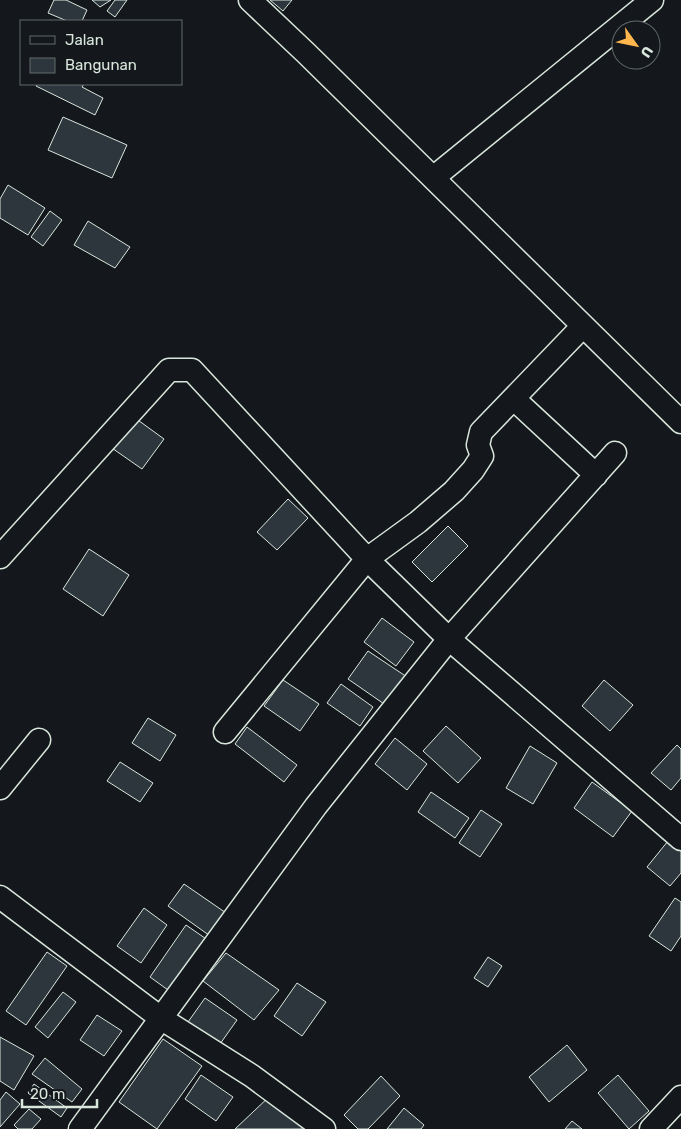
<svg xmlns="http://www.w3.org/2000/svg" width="681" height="1129" viewBox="0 0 681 1129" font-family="Rubik,sans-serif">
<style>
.building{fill:#2c363c;stroke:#d8e6dc}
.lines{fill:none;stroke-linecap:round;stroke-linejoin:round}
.minor-casing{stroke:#d8e6dc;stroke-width:25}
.minor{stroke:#14181c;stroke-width:22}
</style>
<rect width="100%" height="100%" fill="#14181c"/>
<!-- building -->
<path class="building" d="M 54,0 L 66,0 L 87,10 L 82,21 L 67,21 L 48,13 Z
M 92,0 L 111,0 L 100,7 Z
M 115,0 L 127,0 L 115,17 L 107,11 Z
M 270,0 L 292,0 L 283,11 Z
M 37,84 L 84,84 L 82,87 L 103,98 L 95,115 L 36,86 Z
M 63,117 L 127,145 L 112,178 L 48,150 Z
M 8,185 L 45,208 L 28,235 L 0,218 L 0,199 Z
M 50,211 L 62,220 L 43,246 L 31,237 Z
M 88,221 L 130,247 L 115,268 L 74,245 Z
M 131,415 L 164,439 L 142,469 L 109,446 Z
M 288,499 L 308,518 L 277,550 L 257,532 Z
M 448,526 L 468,546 L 432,582 L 412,562 Z
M 89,549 L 129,575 L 103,616 L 63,589 Z
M 382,618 L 414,642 L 396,666 L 364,642 Z
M 368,651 L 407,677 L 387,706 L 348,679 Z
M 283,680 L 319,704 L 300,731 L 264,706 Z
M 604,680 L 633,705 L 610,731 L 582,706 Z
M 341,684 L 373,707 L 360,726 L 327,703 Z
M 148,718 L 176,735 L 160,761 L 132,743 Z
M 446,726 L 481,758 L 458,783 L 423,751 Z
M 247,727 L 297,765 L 284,782 L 235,744 Z
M 395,738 L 427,764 L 407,790 L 375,764 Z
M 677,745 L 681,749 L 681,778 L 671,790 L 651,773 Z
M 530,746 L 557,763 L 533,804 L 506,788 Z
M 120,762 L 153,783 L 140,802 L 107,781 Z
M 592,782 L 632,811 L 613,837 L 574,808 Z
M 431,792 L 469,818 L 455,838 L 418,812 Z
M 481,810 L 502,824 L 480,857 L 459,843 Z
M 668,841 L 681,851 L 681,873 L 670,886 L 647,867 Z
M 184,884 L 229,915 L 213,938 L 168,906 Z
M 675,898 L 681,902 L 681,936 L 671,951 L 649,936 Z
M 144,908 L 167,925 L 141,963 L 117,946 Z
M 186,925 L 212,943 L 175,995 L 150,977 Z
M 47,952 L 67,966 L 26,1025 L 6,1011 Z
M 226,953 L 279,990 L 254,1020 L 203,981 Z
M 488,957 L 502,966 L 488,987 L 474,978 Z
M 297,983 L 326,1002 L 302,1036 L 274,1016 Z
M 63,992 L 76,1002 L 48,1038 L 35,1027 Z
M 205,998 L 237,1020 L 220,1044 L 188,1022 Z
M 97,1015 L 122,1031 L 104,1056 L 80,1040 Z
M 0,1037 L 34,1056 L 14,1090 L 0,1081 Z
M 163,1039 L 202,1066 L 157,1129 L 119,1102 Z
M 567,1045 L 587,1070 L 549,1102 L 529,1077 Z
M 45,1058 L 82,1089 L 72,1102 L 32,1074 Z
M 201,1075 L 233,1097 L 216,1121 L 185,1099 Z
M 618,1075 L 649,1111 L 629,1129 L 598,1093 Z
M 381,1076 L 400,1096 L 368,1129 L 358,1129 L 344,1115 Z
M 34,1084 L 67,1108 L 61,1117 L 28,1093 Z
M 6,1092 L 20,1104 L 0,1127 L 0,1100 Z
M 272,1094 L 305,1129 L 235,1129 Z
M 404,1108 L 424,1125 L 421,1129 L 387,1129 Z
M 29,1109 L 41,1119 L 32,1129 L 18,1129 L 14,1125 Z
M 572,1121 L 582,1129 L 565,1129 Z"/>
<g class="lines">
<!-- minor casing -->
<g class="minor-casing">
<path id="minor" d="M 250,0 L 306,53 L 681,422
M 433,178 L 652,0
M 514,399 L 596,475
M 0,557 L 169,370 L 192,370 L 367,559 L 449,639 L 681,839
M 225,732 L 367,559 L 418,522 L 454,491 L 473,470 L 482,456 L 478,445 L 481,432 L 583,326
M 0,788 L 39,740
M 0,897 L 162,1019 L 252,1076 L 324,1129
M 80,1129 L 316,806 L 449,639 L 615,453
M 651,1129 L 681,1097"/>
</g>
<!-- minor -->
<use href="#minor" class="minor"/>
</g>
<!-- legend -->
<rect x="20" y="20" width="162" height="65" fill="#14181c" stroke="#626a69"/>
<rect x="30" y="36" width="25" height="8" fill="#14181c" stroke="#626a69"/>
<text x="65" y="45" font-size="15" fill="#d8e6dc">Jalan</text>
<rect x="30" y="58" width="25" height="15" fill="#2c363c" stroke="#626a69"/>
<text x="65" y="70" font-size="15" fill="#d8e6dc">Bangunan</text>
<!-- north arrow -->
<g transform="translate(636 45) rotate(123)"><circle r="24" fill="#14181c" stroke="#626a69"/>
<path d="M0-4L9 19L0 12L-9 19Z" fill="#ffb74d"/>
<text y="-8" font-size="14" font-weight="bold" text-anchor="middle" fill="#d8e6dc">U</text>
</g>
<!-- scale -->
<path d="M22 1099v8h75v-8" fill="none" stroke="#d8e6dc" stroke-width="2.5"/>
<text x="30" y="1099" font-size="15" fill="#d8e6dc" stroke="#14181c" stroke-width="4" paint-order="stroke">20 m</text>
</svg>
